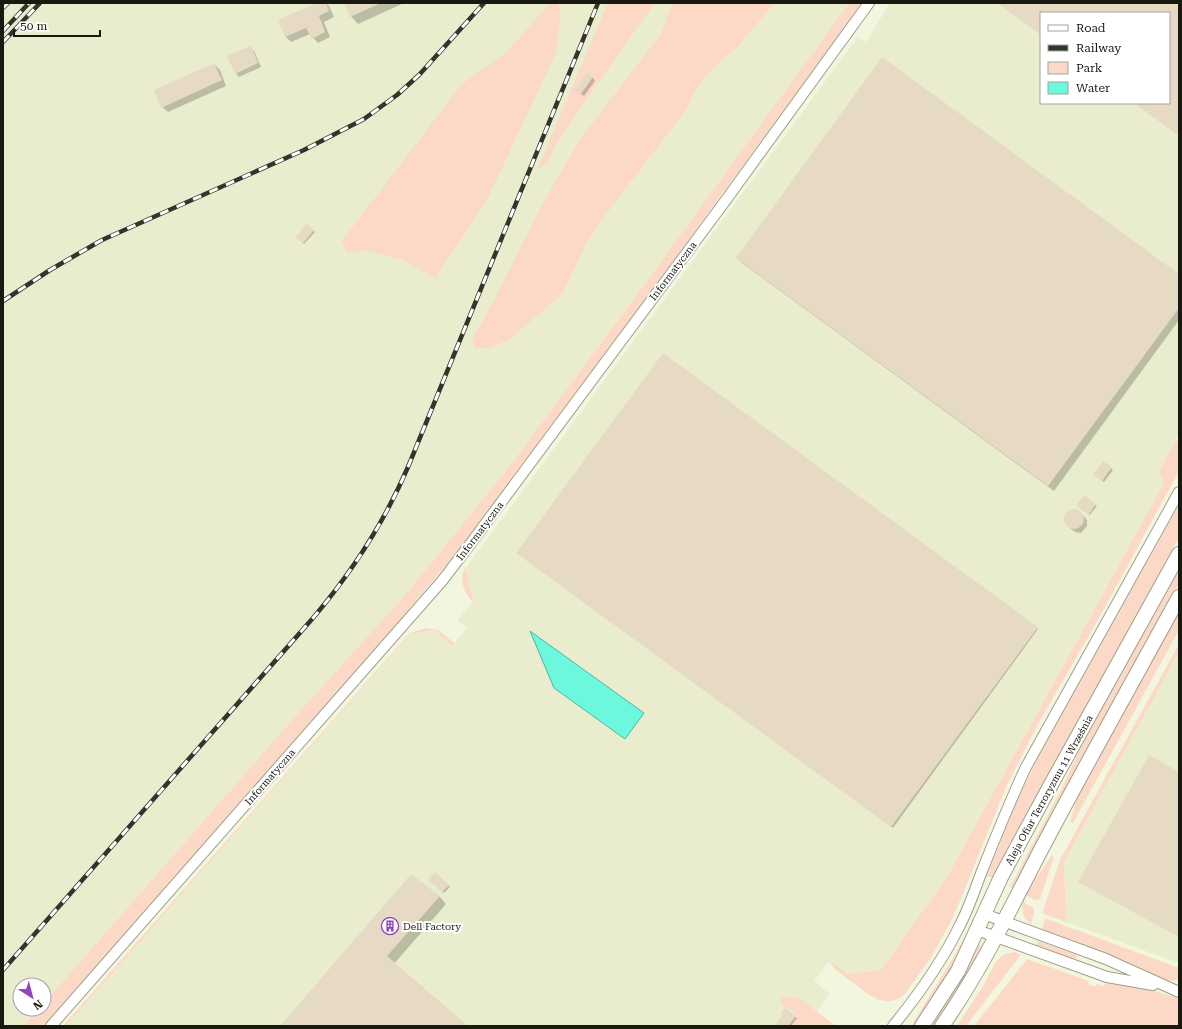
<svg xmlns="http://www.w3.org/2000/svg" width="1182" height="1029" viewBox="0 0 1182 1029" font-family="'Roboto Serif',serif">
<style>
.built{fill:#e9edce;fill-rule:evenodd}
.green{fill:#fcd8c6}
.water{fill:#6bf8dd;stroke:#52b5a0}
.shadow{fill:#0003}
.building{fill:#e6dac5}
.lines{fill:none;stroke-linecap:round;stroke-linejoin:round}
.street-casing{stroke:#9da08a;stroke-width:12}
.secondary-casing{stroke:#9da08a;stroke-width:16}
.street{stroke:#fff;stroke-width:10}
.secondary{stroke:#fff;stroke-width:14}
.rail-casing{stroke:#33342a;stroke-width:4.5}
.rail{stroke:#fff;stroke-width:3;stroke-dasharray:9;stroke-linecap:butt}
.labels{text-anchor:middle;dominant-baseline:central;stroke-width:4;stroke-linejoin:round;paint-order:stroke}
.street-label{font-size:10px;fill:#181911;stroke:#fff}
.poi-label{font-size:10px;fill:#181911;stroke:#fff;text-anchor:start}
</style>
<rect width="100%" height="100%" fill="#f3f6df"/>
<!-- built -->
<path class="built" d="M 3,3 L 849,3 L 647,281 L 509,467 L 406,594 L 293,719 L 44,1003 L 44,985 L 20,985 L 20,1009 L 39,1009 L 24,1026 L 3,1026 Z
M 890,3 L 1179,3 L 1179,434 L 1159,471 L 1164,483 L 947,877 L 881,970 L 847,974 L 832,962 L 827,964 L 814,981 L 830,994 L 815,1014 L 817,1026 L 66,1026 L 410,634 L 435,630 L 452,646 L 467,628 L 457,620 L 474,601 L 465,569 L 858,37 L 866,42 ZM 1041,13 L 1169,13 L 1169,103 L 1041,103 Z
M 1179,652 L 1179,963 L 1066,922 L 1064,862 Z"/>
<!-- green -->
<path class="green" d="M 558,3 L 561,15 L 555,55 L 486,202 L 435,278 L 403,260 L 370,251 L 346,252 L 342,241 L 461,85 L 508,51 L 548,5 Z
M 608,3 L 655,3 L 585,101 L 555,146 L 547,163 L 537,170 Z
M 675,3 L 775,3 L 738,46 L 710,71 L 697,88 L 686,110 L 615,202 L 587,241 L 563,293 L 542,312 L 508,340 L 490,348 L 474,348 L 472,339 L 490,308 L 544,201 L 581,138 L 661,34 L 671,7 Z
M 849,3 L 862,3 L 580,388 L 457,552 L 393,628 L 44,1026 L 24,1026 L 39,1009 L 44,1009 L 44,1003 L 293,719 L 406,594 L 509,467 L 647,281 Z
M 1176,440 L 1179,443 L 1179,471 L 1103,611 L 1038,724 L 1006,787 L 960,901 L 950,923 L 932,956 L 904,995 C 885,1011 867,993 852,982 C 844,976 836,971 830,963 L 832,962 L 847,974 L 881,970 L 947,877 L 1164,483 L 1159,471 Z
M 1179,505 L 1179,538 C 1117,651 1053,764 993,878 L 987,876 L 1020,794 L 1039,756 Z
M 1179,567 L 1179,583 L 1066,789 L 1013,889 L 1010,887 L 1062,788 L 1089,729 Z
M 465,568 L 474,601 L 473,602 C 465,594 458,579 465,568 Z
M 1179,612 L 1179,630 L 1073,823 L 1070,822 L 1077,798 Z
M 426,628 L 438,630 L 454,643 L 452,646 L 435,630 L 410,634 L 66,1026 L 63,1026 L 407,636 L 410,633 Z
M 1179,644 L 1179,652 L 1064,862 L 1066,922 L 1044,914 L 1043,911 L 1060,860 Z
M 1052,855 L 1054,857 L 1040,899 L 1035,900 L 1025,895 L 1034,881 Z
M 1023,902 L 1034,908 L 1034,914 L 1031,924 C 1023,918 1021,911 1023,902 Z
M 1045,919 L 1047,919 L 1179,968 L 1179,980 L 1169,981 L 1121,959 L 1042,929 Z
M 966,934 C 965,952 926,1011 913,1026 L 912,1025 C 929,995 950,966 966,934 Z
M 1038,941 L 1074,954 L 1077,955 L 1077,958 L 1073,959 L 1036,945 Z
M 979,945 L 981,945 L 983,948 C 969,975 952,1001 934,1026 L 929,1026 L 945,1004 Z
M 1015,952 L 1020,954 L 1020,956 L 969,1022 L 965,1026 L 957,1026 L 983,986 L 997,960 L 1005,954 Z
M 1027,959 L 1089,981 L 1088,984 L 1096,987 L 1097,984 L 1104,986 L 1106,983 L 1147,989 L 1179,998 L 1179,1026 L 974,1026 Z
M 788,997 L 800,999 L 836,1026 L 790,1026 L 798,1016 L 785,1006 L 784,1007 L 780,1002 L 782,998 Z"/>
<!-- water -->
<path class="water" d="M 530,631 L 644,713 L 625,739 L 554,688 Z"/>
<!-- shadow -->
<path class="shadow" d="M 319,3 L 326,3 L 329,6 L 334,17 L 324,22 L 330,37 L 318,43 L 310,34 L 291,42 L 286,37 L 279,21 Z
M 345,3 L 404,3 L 358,24 L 351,16 Z
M 250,48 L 254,51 L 261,67 L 239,77 L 236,73 Z
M 214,64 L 220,70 L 226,86 L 168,112 L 162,107 Z
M 592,77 L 595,81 L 584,96 L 579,93 Z
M 307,225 L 315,232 L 304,244 L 297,237 Z
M 737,257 L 1179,276 L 1179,320 L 1054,491 L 742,263 Z
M 1103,462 L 1113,470 L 1104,482 L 1096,476 Z
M 1095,505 L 1097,506 L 1090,515 L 1079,507 Z
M 1076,510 L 1082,514 L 1087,520 L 1087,526 L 1081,533 L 1075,532 L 1070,528 L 1066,524 L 1065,518 L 1070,511 Z
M 519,554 L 1037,628 L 1038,629 L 893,828 Z
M 435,874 L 450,887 L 444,893 L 430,880 Z
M 439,896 L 446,904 L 394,964 L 466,1026 L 281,1026 Z
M 786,1010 L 797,1018 L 791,1026 L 775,1026 L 784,1015 Z"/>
<!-- building -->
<path class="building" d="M 317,3 L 326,3 L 329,11 L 319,16 L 325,32 L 312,39 L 306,28 L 285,37 L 278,20 Z
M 344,3 L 381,3 L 350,17 Z
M 997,3 L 1179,3 L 1179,136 L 1134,103 L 1169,103 L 1169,13 L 1041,13 L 1041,35 Z
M 251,46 L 258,63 L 235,74 L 227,56 Z
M 882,57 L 1179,274 L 1179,308 L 1048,486 L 736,258 Z
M 214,63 L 222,80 L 161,108 L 154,90 Z
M 587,73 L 593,77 L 581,94 L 575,90 Z
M 307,224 L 314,230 L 303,243 L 295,237 Z
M 663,353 L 1038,627 L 891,827 L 516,553 Z
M 1103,461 L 1112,467 L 1102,481 L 1093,475 Z
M 1084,495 L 1096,504 L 1089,514 L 1076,505 Z
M1064 519a10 10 0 1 1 20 0a10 10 0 1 1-20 0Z
M 1149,755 L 1179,772 L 1179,937 L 1078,882 Z
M 435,872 L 449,885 L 442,892 L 428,880 Z
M 411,874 L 440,896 L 387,956 L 468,1026 L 280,1026 Z
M 785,1008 L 796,1016 L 788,1026 L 774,1026 L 783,1014 L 781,1013 Z"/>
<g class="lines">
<!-- street casing -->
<g class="street-casing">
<path id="street" d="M 984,914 L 1106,959 L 1179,992
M 977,930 L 1107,977 L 1153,985
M 51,1026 L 442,581 L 471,543 L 723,204 L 869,3
M 893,1026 C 919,994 942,962 960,925 C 969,908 975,889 982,871 C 996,836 1010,801 1026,767 L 1179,492"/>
</g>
<!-- secondary casing -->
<g class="secondary-casing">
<path id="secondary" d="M 922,1026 L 958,971 L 1001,877 L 1048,790 L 1179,554
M 942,1026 C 982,969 1012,905 1044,844 C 1088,761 1134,679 1179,597"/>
</g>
<!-- street -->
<use href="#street" class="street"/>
<!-- secondary -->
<use href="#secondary" class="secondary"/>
<!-- rail casing -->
<g class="rail-casing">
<path id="rail" d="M 3,8 L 8,3
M 3,31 L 29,3
M 3,42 L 40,3
M 3,301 L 50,270 L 102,240 L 304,150 L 364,119 L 397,95 L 419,75 L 484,3
M 3,970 L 313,618 C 352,572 384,523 408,467 L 598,3"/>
</g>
<!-- rail -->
<use href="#rail" class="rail"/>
</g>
<!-- icons -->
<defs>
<g id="building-ring" transform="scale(0.9)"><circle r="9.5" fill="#fff" stroke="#9146b7" stroke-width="1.5"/><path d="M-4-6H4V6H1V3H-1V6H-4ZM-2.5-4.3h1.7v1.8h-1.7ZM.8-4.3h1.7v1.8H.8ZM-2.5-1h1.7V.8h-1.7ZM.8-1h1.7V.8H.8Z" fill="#9146b7"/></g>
</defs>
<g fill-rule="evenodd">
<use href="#building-ring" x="390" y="926"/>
</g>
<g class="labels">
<!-- street labels -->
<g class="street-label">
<text transform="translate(673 271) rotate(-53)">Informatyczna</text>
<text transform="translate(480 531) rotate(-53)">Informatyczna</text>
<text transform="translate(270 777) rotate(-49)">Informatyczna</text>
<text transform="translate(1049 790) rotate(-61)">Aleja Ofiar Terroryzmu 11 Września</text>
</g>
<!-- poi labels -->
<g class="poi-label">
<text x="403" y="926">Dell Factory</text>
</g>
</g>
<!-- border -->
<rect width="1182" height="1029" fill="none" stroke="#181911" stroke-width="8"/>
<!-- legend -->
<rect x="1040" y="12" width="130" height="92" fill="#ffffff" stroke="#a3a3a0"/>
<rect x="1048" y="25" width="20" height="6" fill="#ffffff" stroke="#a3a3a0"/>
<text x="1076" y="32" font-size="12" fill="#181911">Road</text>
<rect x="1048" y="45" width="20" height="6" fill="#33342a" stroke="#a3a3a0"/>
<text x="1076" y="52" font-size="12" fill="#181911">Railway</text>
<rect x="1048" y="62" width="20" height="12" fill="#fcd8c6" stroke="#a3a3a0"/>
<text x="1076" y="72" font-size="12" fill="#181911">Park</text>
<rect x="1048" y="82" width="20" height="12" fill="#6bf8dd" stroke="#a3a3a0"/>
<text x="1076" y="92" font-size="12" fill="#181911">Water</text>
<!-- north arrow -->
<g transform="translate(32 997) rotate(144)"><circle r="19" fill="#ffffff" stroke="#a3a3a0"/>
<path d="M0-3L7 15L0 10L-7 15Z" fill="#9146b7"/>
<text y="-6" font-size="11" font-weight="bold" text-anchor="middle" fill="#181911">N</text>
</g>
<!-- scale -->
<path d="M14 30v6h86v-6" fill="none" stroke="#181911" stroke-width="2"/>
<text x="20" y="30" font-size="12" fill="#181911" stroke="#ffffff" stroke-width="3" paint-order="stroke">50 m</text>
</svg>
